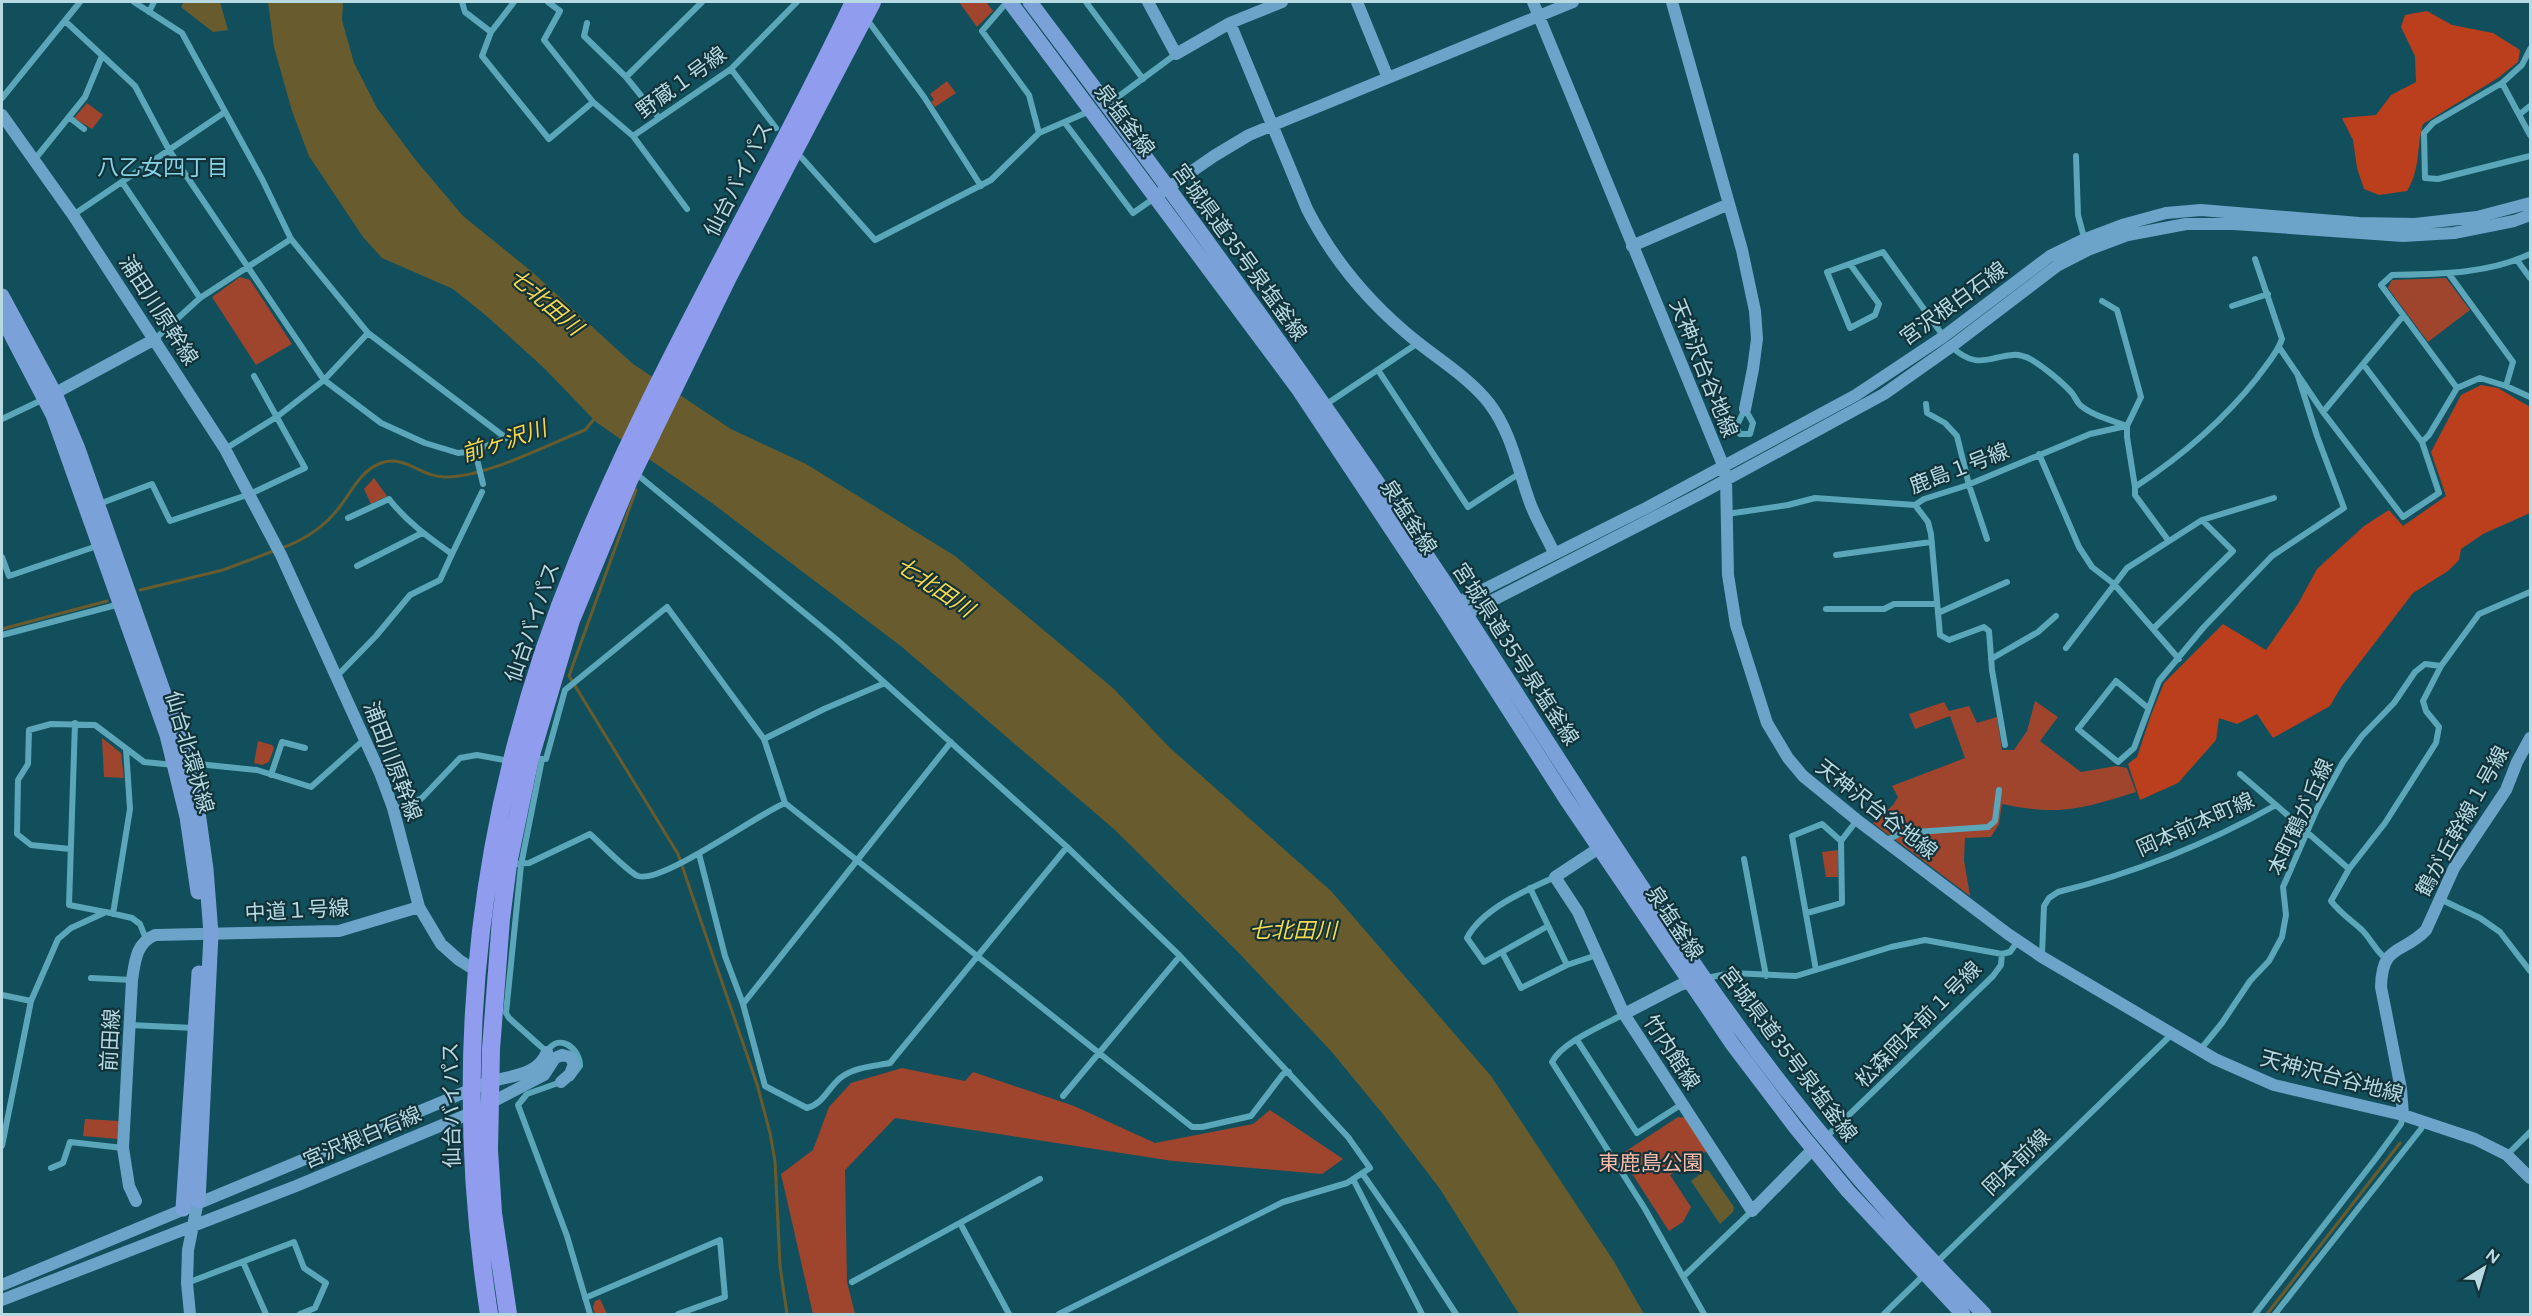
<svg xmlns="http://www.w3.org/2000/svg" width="2532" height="1316" viewBox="0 0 2532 1316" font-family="Figtree,'Noto Sans JP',sans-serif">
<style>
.green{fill:#9f452d}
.forest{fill:#bb3f1c}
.water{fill:#685c2e}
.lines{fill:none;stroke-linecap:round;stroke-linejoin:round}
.stream{stroke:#685c2e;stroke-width:3}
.street{stroke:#5ca6b9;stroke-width:6}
.secondary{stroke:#6ca3c9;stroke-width:12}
.primary{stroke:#7ba1d9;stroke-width:15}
.highway{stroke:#909dee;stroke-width:18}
.labels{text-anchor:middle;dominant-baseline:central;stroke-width:4.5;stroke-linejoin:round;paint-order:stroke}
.street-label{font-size:21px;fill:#b6d9e2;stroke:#12323a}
.park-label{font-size:21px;fill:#fabaa8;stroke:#12323a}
.neighbourhood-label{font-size:22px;fill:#88d3e6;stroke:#12323a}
.water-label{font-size:22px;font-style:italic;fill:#f9d94c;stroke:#12323a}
</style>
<rect width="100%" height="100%" fill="#124f5c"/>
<!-- green -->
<path class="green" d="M 959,2 L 986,2 L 993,11 L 977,27 Z
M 947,81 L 956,93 L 935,107 L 931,102 L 934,100 L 930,94 Z
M 87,103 L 103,115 L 92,129 L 74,118 Z
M 240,277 L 250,280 L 292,344 L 256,365 L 212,297 Z
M 2446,278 L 2470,310 L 2428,342 L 2388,288 L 2392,280 Z
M 374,478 L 387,496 L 371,504 L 364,489 Z
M 2035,701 L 2058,717 L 2040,741 L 2081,772 L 2116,766 L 2127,768 L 2136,792 C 2082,809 2059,816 2002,804 L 1999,824 L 1991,837 L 1965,838 L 1964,860 L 1970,896 L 1873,823 L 1893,805 L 1898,797 L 1892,786 L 1965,758 L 1950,716 L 1915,729 L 1909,714 L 1944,702 L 1949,711 L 1969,706 L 1977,723 L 1997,717 L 2002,750 L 2014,750 L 2027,731 Z
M 102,738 L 121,753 L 124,778 L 104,777 Z
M 258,741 L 272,745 L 274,748 L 269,762 L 262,765 L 254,763 Z
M 1838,850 L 1838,877 L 1826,877 L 1822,852 Z
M 902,1068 L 965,1081 L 973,1072 L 1074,1106 L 1155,1143 L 1253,1124 L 1270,1110 L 1343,1159 L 1322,1174 L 1173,1161 L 895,1118 L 845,1170 L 847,1282 L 855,1314 L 813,1314 L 781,1174 L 813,1150 L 829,1107 L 851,1083 Z
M 1678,1117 L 1686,1118 L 1707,1151 L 1670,1175 L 1691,1207 L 1683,1222 L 1669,1231 L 1620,1155 Z
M 85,1119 L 120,1121 L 118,1139 L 83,1136 Z
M 600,1299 L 607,1314 L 595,1314 L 593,1307 L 595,1301 Z"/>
<!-- forest -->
<path class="forest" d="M 2427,11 L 2452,25 L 2493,33 L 2520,50 L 2518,62 L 2498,78 L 2423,124 C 2416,149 2421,168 2407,191 L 2379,195 L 2364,189 L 2357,168 L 2353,140 L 2342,118 L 2376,115 L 2391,95 L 2416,82 L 2415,56 L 2401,27 L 2405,15 Z
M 2481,385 L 2498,388 L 2530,407 L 2530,513 L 2483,534 L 2461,549 L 2459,560 L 2448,571 L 2413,593 L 2341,687 L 2330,706 L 2273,738 L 2257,714 L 2237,724 L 2219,718 L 2216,740 L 2178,783 L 2140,800 L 2128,764 L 2137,757 L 2151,715 L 2164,683 L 2223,624 L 2266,650 L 2298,604 L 2317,569 L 2364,526 L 2389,510 L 2403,526 L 2446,496 L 2431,452 L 2461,395 Z"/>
<!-- water -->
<path class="water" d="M 184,2 L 220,2 L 228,30 L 213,32 L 181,7 Z
M 268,2 L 343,2 L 342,20 L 354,63 L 377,108 L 414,158 L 463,216 L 531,271 L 633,364 L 731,429 L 806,464 L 955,556 L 1114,689 L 1169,747 L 1331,891 L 1491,1076 L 1613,1260 L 1644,1314 L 1519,1314 L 1440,1189 L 1382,1113 L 1331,1051 L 1238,952 L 1115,830 L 902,647 L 712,503 L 596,422 L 545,369 L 489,318 L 453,289 L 382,258 L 363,237 L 309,156 L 292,111 L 274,47 Z
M 1705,1170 L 1709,1171 L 1734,1207 L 1733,1212 L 1720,1224 L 1691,1181 Z"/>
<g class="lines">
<!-- stream -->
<path class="stream" d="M 636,490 L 569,676 L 678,854 L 691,892 L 757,1084 L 770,1133 L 775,1161 L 780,1266 L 787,1314
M 282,548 C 301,541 318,531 332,516 C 349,499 357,472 381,463 C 405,454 422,478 446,477 C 486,477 547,445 585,430 L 595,418
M 140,590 L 223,570 L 276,550
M 2,629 L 107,601
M 2267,1314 L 2400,1143"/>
<!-- street -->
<path class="street" d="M 134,2 L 182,33 L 262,179 L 291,239 L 368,333 L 506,438
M 462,2 L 465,12 L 491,32 L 514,2
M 548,2 L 560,11 L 544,40 L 593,102 L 633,136 L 731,69 L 797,2
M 1007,2 L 982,31 L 1029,95 L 1039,133
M 1086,2 L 1143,79
M 149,12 L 154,2
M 866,18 L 924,97 L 981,186
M 65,21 L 135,86 L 169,150 L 324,380 L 381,423 L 425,443 L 458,453 L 475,451 L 521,431
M 587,23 L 584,36 L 626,77
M 491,32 L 482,56 L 549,139 L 593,102
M 2530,49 L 2522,65 L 2502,83 L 2530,135
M 731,69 L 776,128
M 2502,83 L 2433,123 L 2424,133 L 2425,178 L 2438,179 L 2530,156
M 2,98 L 80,2
M 1107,105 L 1176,54
M 2520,114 L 2530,106
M 70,118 L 84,129
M 659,118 L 626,77 L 702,2
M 1065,123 L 1133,213 L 1156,197
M 633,136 L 687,209
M 2076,156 L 2078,215 L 2085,241
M 802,158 L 875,240 L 991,180 L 1039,133 L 1090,111
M 35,159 L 85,97 L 102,56
M 122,182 L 200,298
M 73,215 L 225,112
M 2517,260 L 2530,278
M 1850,264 L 1879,304 L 1875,315 L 1850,328 L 1827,272 L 1883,252 L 1944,337
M 2449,274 L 2513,362 L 2506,386
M 2102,301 L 2117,310 L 2141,397 L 2127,426 L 2127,437 L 2135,487 C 2182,456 2222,422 2257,378 C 2266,365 2277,354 2282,339 L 2255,259
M 2232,306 L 2268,294
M 155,339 L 200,298 L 291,239
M 1950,345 C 1984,380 2001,342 2032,360 C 2045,368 2062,382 2072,393 C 2075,397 2077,402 2080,405 C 2093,416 2111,420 2127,426
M 2279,347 L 2323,412 L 2403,517 L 2439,493 L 2422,442 L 2363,364 L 2403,316
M 1378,370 L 1468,507 L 1520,473
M 2457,388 L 2381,285 L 2392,275 C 2438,274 2488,274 2530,254
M 1926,404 L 1927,413 L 1945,423 L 1957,436 L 1969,485 L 1987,539
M 1325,405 L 1418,343
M 1745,409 L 1753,423 L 1750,434 L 1740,434 L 1736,427 Z
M 2323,412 L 2363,364
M 2,419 L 44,399
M 2422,442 L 2429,435 L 2457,388 L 2480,378 L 2506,386 L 2530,397
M 225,449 L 278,416 L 324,380 L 368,333
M 475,451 L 483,484
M 2039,454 L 2079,547 L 2092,567 L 2114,584 L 2179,659
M 639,476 L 836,639 L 1067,847 L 1180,956 L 1348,1137 L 1370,1168 L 1347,1183 L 1283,1202 L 1059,1314
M 2135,487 L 2135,495 L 2168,540
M 99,504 L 152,484 L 170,521 L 250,494 L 305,468 L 254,376
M 1915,505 L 1928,522 L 1931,534 L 1940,635 L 1949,640 L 1984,627 L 1989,631 L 1992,670 L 2005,745
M 1727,514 L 1788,505 L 1815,498 L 1915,505 L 1924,499 L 1965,486 L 2090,434 L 2126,426
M 2202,520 L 2274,498
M 452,554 L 482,492
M 1836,555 L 1931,542
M 2,557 L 9,576 L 100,545
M 357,566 L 422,533
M 1826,609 L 1884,609 L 1894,604 L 1937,604
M 1938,613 L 2007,582
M 2,635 L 120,604
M 2066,648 L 2127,568 L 2202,520 L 2233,551 L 2153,629
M 1991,659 L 2038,632 L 2056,616
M 337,676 L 376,636 L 410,595 L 440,580 L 452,554 C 428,537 407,522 389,499 L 348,518
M 2148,708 L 2116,681 L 2078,729 L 2118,762 L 2134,748 L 2159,681 L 2203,628 L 2272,556 L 2344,508 L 2317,436 L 2297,373
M 75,723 L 69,905 L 105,912
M 764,739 L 824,709 L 885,683
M 539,759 L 546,759 L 565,690 L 667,607 L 764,739 L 785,803
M 542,759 L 521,865 L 506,1013 L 509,1018 L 547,1052 C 558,1032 580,1048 580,1066 L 571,1078
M 188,763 L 257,770 L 311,787 L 366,738
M 2240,774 L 2276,805
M 271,775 L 282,742 L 305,748
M 393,808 L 404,807 L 422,798 L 460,758 L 477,755 L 510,761
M 1885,841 L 1901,833 L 1988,827 L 1995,821 L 1999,790
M 70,849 L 31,845 L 17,834 L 18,780 L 28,764 L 29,730 L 51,724 L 95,725 L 144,762 L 174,765
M 699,854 L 725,956 L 743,1004 L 765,1086 L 807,1108 C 824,1104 829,1085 843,1076 C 856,1067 875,1066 890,1063 L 1067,847
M 1744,859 L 1766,976
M 510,864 L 529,863 L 590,834 C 599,842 629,873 638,876 C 662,884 756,815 785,803 L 1192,1127 L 1202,1127 L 1251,1116 L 1283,1074 L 1289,1072
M 2349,869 L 2385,823 L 2436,743 L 2439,727 L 2426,711 L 2423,701 L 2441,666
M 2440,899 L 2480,918 L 2500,932 L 2530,971
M 1807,913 L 1842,903 L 1841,841
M 113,914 L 130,809 L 126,749
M 1548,926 L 1484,962 L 1467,938 C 1482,909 1526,890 1555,877
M 1502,952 L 1521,988 L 1567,965 L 1530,888
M 2042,955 L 2044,906 L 2049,898 L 2058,892 C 2135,873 2207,844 2276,805 L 2349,869 L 2331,901 C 2340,913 2351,920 2362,930 C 2371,939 2375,950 2386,959
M 1567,965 L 1597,955
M 1816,970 L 1792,836 L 1822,824 L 1841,841 L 1857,820
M 91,978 L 132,980
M 1706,978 L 1732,973 L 1796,976 L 1891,947 L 1925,940 L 2002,954 L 2010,952 L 2018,941
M 2,995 L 31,1001
M 743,1004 L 951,742
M 1624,1014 C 1604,1025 1562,1042 1552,1062 L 1645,1209 L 1704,1314
M 130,1025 L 194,1028
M 1577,1040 L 1637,1133 L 1682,1104
M 2200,1050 L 2222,1023 L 2250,981 L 2269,961 L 2282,937 L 2286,915 L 2283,887 L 2317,809 L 2343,762 L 2362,736 L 2394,703 L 2415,672 L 2425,664 L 2441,666 L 2479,614 L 2530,592
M 561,1082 L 527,1094 L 518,1105 L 567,1236 L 590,1314
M 1063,1096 L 1180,956
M 1825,1138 L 1993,976 L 2001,965 L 2002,954
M 2,1146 L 31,1001 L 58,939 L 71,928 L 106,912 L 132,918 L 140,924 L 146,939
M 2507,1155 L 2530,1132
M 51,1168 L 63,1163 L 70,1142 L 123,1148
M 1362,1173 L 1403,1232 L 1456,1314
M 1353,1179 L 1422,1314
M 960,1223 L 1009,1314
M 243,1262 L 266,1314
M 1936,1263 L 2172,1034
M 1684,1276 L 1752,1211
M 852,1282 L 1040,1179
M 187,1283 L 294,1242 L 304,1268 L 326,1283 L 315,1308 L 300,1314
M 585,1298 L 720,1240 L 725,1297 L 678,1314
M 1884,1314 L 1925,1274
M 2255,1314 L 2377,1157 L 2401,1124 L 2403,1115
M 2275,1314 L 2421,1129 L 2424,1122"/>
<!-- secondary -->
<path class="secondary" d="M 1148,2 L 1176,54 L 1230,23 L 1282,2
M 1357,2 L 1388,78
M 1533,2 L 1723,465 L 1726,479 L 1728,575 L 1736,625 L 1767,723 L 1788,758 L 1803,776 L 1857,820 L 2008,934 L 2042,957 L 2215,1059 L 2274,1085 L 2403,1115 L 2475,1139 L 2507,1155 L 2530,1178
M 1672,2 L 1742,250 L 1755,311 L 1757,339 L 1753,369 L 1745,409
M 1230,23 L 1307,209 C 1334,262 1370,304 1416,341 C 1441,361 1469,378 1489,403 C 1511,432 1517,466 1529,500 C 1535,518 1546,535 1554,553
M 2,115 L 73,215 L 225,449 L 281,555 L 380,773 L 393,808 L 419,907 L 441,944 L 459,960 L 475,970
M 1162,192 L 1214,156 L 1249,135 L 1573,2
M 1632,246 L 1729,204
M 48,397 L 155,339
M 1451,606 L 1646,508 L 1856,395 L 1943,337 L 2050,256 L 2085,239 L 2122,225 L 2166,213 L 2201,210 L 2359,223 L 2415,224 L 2477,217 L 2530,203
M 1458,618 L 1698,495 L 1884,394 L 1952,346 L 2057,266 L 2088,250 L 2128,235 L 2186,224 L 2234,224 L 2403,236 L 2454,233 L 2514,221 L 2530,215
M 1599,848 L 1555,877 L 1578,912 L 1624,1014 L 1752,1211 L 1813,1149
M 1624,1014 L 1680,985 L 1699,980
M 2403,1115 L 2401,1089 L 2381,987 C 2382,943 2402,955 2426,930 L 2454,868 L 2506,790 L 2517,762 L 2530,738
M 136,1201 L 129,1186 L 123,1148 L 132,980 C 135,961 136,943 155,935 L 339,931 L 419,907
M 2,1285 L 449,1099 C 463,1093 476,1087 490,1082 C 512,1075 537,1076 547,1052
M 2,1300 L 296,1186 L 471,1113 L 544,1075 L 555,1058 L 562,1055 L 570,1057 L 574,1064 L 570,1074 L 561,1082
M 190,1314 L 187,1283 L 188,1250 L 198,1201"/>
<!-- primary -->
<path class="primary" d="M 1010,2 L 1299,390 L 1445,610 L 1566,799 L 1733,1045 L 1796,1128 L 1848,1191 L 1963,1314
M 1030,2 C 1172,191 1312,382 1443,580 C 1538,725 1629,874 1731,1016 C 1807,1122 1892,1221 1984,1314
M 2,296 L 55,394 L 78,449 L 174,722 L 187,763 L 198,812 L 206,869 L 211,934 L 198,1201
M 2,317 L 53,415 L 167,735 L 187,817 L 198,892
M 183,1209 L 199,973"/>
<!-- highway -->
<path class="highway" d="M 489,1314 C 449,1056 478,802 578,560 C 657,367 765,189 854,2
M 508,1314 L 493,1213 L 489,1150 L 491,1049 L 501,919 L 508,864 L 530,758 L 571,620 L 629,480 L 728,277 L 872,2"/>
</g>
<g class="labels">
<!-- street labels -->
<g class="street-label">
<text transform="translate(681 82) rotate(-36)">野蔵１号線</text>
<text transform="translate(1125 120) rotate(53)">泉塩釜線</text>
<text transform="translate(738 179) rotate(-63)">仙台バイパス</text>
<text transform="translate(1240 252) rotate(54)">宮城県道35号泉塩釜線</text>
<text transform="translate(1953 303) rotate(-36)">宮沢根白石線</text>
<text transform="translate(159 310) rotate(57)">浦田川原幹線</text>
<text transform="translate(1704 368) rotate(68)">天神沢台谷地線</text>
<text transform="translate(1959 468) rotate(-21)">鹿島１号線</text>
<text transform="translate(1409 517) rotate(57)">泉塩釜線</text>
<text transform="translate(532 622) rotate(-71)">仙台バイパス</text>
<text transform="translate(1516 654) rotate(57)">宮城県道35号泉塩釜線</text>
<text transform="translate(190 752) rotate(74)">仙台北環状線</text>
<text transform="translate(393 761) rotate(69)">浦田川原幹線</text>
<text transform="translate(1877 809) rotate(38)">天神沢台谷地線</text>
<text transform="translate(2300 817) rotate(-65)">本町鶴が丘線</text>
<text transform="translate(2462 821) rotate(-61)">鶴が丘幹線１号線</text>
<text transform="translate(2195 824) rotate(-24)">岡本前本町線</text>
<text transform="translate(297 910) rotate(-3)">中道１号線</text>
<text transform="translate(1675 923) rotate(56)">泉塩釜線</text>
<text transform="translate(1918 1024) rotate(-45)">松森岡本前１号線</text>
<text transform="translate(110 1040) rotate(-87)">前田線</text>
<text transform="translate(1672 1052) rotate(57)">竹内館線</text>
<text transform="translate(1789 1054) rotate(53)">宮城県道35号泉塩釜線</text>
<text transform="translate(2332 1076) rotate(15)">天神沢台谷地線</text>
<text transform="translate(451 1105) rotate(-91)">仙台バイパス</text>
<text transform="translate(362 1137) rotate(-23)">宮沢根白石線</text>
<text transform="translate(2016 1162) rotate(-44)">岡本前線</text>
</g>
<!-- park labels -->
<g class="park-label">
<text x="1651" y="1162">東鹿島公園</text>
</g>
<!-- neighbourhood labels -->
<g class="neighbourhood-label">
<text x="163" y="167">八乙女四丁目</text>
</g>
<!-- water labels -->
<g class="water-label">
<text transform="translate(546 302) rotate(41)">七北田川</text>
<text transform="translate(504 441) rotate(-18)">前ヶ沢川</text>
<text transform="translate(935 587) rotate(34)">七北田川</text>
<text x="1293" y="930">七北田川</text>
</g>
</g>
<!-- border -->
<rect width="2532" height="1316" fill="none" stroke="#b6d9e2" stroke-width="6"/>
<!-- north arrow -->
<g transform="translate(2484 1268) rotate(37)" stroke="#12323a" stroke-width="4.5" paint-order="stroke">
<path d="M0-4.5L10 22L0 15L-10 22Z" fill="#b6d9e2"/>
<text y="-9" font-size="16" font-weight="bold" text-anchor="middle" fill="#b6d9e2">N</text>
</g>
</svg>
